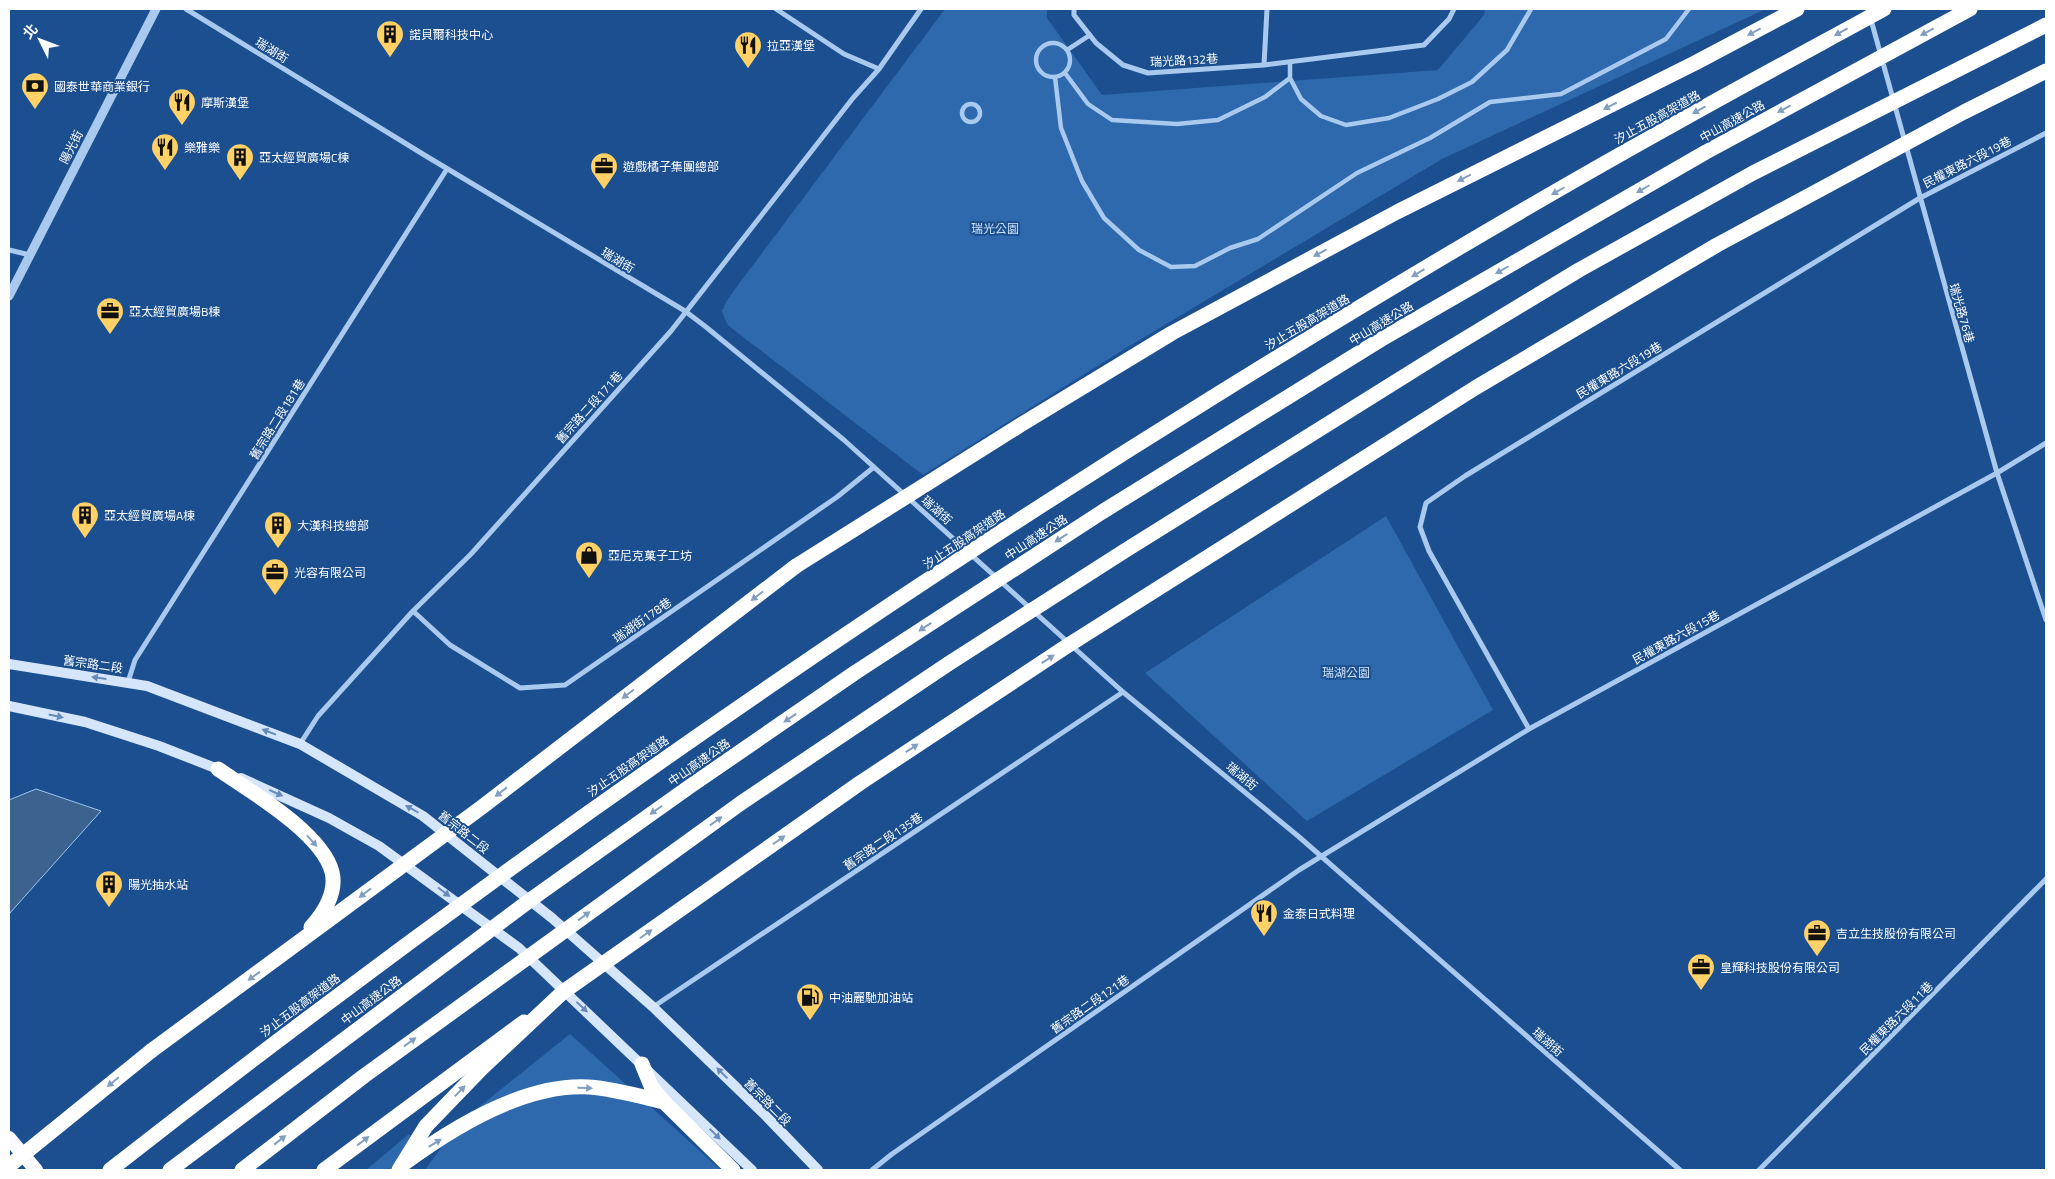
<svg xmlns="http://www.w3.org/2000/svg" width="2055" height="1179" viewBox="0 0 2055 1179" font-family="'Titillium Web','Noto Sans TC',sans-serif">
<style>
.green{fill:#2e69ad}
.water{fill:#3c6290;stroke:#9cc4f0}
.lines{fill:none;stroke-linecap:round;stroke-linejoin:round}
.pedestrian{stroke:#a9c9ee;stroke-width:4.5}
.minor{stroke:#a9c9ee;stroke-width:5}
.tertiary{stroke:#a9c9ee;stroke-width:9}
.secondary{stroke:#d6e6fa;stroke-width:10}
.trunk{stroke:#f8faff;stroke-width:14}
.motorway{stroke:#fff;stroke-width:15}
.motorway-bridge{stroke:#fff;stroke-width:15}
.oneway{fill:#829ec1}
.oneway2{fill:#668bba}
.labels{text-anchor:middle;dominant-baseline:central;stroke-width:4;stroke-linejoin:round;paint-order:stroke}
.poi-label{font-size:12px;fill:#fff;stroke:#1b4f8f;text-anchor:start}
.street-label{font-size:12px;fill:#fff;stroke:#1b4f8f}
.park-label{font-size:12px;fill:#cfe3fa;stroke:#1b4f8f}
</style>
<rect width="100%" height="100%" fill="#1b4f8f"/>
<!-- green -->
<path class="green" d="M 945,9 L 1047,9 L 1047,18 L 1102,95 L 1438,70 L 1484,15 L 1485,9 L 1766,9 L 1442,159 L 1123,350 L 923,475 L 734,330 L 727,324 L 721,309 L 723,310 L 726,302 L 735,289 Z
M 1386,516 L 1493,710 L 1307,821 L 1145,673 Z
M 570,1034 L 721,1170 L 425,1170 L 459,1123 Z
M 409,1134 L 414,1139 L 399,1170 L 366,1170 Z"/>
<!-- water -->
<path class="water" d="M 36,789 L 101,811 L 9,914 L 9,800 Z"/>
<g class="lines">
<!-- pedestrian -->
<path class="pedestrian" d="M1036 60a17 17 0 1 1 34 0a17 17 0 1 1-34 0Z
M 1067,50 L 1090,35
M 1290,62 L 1290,78 L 1301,99 L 1321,116 L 1346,125 L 1389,118 L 1438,99 L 1472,82 L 1507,50 L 1531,9
M 1065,73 L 1088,104 L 1112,120 L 1177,124 L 1218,120 L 1265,97 L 1290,78
M 1055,77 L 1061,128 L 1082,181 L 1104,218 L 1139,250 L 1171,267 L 1195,266 L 1230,248 L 1258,239 L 1357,173 L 1430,138 L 1490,102 L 1561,94 L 1666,39 L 1689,9
M962 113a9 9 0 1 1 18 0a9 9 0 1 1-18 0Z"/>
<!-- minor -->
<path class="minor" d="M 186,9 L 426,156 L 685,311 L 706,327 L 844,440 L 1123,692 L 1298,836 L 1680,1170
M 776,9 L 844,54 L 879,69 L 921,9
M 1074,9 L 1074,15 L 1096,43 L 1123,65 L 1148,73 L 1264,65 L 1424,45 L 1449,19 L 1454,9
M 1868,9 L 1997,473 L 2046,620
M 1264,65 L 1267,9
M 9,250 L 30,255
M 413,611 L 450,645 L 520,688 L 565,685 L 837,497 L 874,467
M 128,682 L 135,660 L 447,169
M 1529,729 L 1429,551 L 1420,527 L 1426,503 L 1465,476 L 1920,198 L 2046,133
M 300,744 L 318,716 L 413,611 L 471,554 L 671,331 L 853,98 L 879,69
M 653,1007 L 1123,692
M 872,1170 L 892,1154 L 1299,870 L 1529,729 L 1997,473 L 2046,443
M 1759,1170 L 2046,879"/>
<!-- tertiary -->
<path class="tertiary" d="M 9,296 L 156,9"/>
<!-- secondary -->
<path class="secondary" d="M 9,664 L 147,686 L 300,744 L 423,816 L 552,918 L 653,1007 L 766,1116 L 818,1170
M 9,706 L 85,722 L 159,746 L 223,771
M 241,778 L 329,818 L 379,846 L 519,948 L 752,1170"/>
<!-- trunk -->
<path class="trunk" d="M 9,1138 L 36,1170"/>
<!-- motorway -->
<path class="motorway" d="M 218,769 C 250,791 322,833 332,872 C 337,892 324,913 311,927
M 151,1051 L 482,807 L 796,566
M 642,1064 L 651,1086 L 664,1102 L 733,1170
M 402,1165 C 452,1128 525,1083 589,1087 C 615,1089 639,1096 664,1102
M 324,1170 L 524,1022"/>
<!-- motorway-bridge -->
<path class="motorway-bridge" d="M 796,566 L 1022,424 L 1172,333 L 1397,212 L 1695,63 L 1797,9
M 9,1166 L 151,1051
M 110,1170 C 463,894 829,635 1210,399 C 1358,307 1508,217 1660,132 C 1734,90 1809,50 1884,9
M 170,1170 L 533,898 L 689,787 L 856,672 L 1102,512 L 1380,340 L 1706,152 L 1970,9
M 242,1170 L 364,1076 L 741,803 L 948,664 L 1126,550 L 1440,354 L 1579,270 L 1753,173 L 2046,25
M 399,1170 L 426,1126 L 481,1069 L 563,992 L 860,783 L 1067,646 L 1475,388 L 1717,245 L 1964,112 L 2046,71"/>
</g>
<!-- one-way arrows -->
<defs><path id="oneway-solid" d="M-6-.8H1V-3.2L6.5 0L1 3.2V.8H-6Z" transform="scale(1.25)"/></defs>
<g class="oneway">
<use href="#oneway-solid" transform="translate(1754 32) rotate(152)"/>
<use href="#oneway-solid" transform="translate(1841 32) rotate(151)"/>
<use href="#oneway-solid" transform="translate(1927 32) rotate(152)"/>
<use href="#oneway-solid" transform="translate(1610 106) rotate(153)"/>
<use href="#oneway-solid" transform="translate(1784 109) rotate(152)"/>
<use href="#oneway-solid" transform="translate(1699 110) rotate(151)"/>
<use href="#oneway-solid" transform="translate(1464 178) rotate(153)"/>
<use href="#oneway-solid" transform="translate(1643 189) rotate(150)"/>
<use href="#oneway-solid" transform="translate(1558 191) rotate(150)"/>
<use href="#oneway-solid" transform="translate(1320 253) rotate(152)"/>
<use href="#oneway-solid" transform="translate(1502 270) rotate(150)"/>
<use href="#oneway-solid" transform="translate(1418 273) rotate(149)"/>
<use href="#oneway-solid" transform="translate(1061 538) rotate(147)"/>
<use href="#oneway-solid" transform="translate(757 596) rotate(143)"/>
<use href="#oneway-solid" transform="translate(925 627) rotate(147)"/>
<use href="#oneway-solid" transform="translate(1048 659) rotate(-33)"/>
<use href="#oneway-solid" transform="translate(628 694) rotate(143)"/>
<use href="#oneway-solid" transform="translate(790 718) rotate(146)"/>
<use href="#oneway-solid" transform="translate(912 748) rotate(-33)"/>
<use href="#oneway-solid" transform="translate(501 792) rotate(142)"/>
<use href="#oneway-solid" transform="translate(656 810) rotate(145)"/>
<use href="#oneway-solid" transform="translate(716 821) rotate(-36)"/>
<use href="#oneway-solid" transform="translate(779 840) rotate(-35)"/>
<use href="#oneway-solid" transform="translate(312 841) rotate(48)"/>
<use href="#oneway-solid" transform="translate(365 893) rotate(143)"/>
<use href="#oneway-solid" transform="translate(584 916) rotate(-36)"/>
<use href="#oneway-solid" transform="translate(646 934) rotate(-35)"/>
<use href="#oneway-solid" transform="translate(254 976) rotate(144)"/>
<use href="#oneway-solid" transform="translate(410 1042) rotate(-36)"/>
<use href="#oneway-solid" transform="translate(113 1082) rotate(141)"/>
<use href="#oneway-solid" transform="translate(585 1088) rotate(2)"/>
<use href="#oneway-solid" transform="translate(460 1091) rotate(-46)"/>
<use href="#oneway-solid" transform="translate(280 1140) rotate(-38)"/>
<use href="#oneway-solid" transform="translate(363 1141) rotate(-37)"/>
<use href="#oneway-solid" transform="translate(435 1143) rotate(-31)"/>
</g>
<g class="oneway2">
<use href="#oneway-solid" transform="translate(99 678) rotate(-172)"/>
<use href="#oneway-solid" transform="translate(56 716) rotate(12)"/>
<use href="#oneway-solid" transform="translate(269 732) rotate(-159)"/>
<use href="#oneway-solid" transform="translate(276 793) rotate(24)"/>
<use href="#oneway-solid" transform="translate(412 809) rotate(-150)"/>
<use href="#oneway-solid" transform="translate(444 892) rotate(37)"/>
<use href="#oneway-solid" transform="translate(582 1007) rotate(43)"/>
<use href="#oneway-solid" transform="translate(722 1073) rotate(-136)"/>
<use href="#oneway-solid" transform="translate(715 1134) rotate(44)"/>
</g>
<!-- icons -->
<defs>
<g id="building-pin" transform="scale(1.4375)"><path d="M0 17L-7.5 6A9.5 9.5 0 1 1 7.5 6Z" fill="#ffd166" stroke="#1b4f8f"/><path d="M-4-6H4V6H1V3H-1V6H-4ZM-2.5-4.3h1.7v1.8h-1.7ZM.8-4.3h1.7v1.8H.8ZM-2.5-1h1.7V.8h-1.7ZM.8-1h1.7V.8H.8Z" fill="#111"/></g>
<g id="restaurant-pin" transform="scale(1.4375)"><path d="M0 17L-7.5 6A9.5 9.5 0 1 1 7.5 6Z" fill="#ffd166" stroke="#1b4f8f"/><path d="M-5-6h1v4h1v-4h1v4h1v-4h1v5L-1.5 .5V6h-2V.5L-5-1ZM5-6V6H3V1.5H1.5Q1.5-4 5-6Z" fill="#111"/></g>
<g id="bank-pin" transform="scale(1.4375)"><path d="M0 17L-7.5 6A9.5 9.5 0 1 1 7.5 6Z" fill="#ffd166" stroke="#1b4f8f"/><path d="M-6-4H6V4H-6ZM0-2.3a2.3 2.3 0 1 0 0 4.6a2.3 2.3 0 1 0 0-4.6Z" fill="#111"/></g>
<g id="office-pin" transform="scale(1.4375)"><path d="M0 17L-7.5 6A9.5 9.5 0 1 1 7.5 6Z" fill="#ffd166" stroke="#1b4f8f"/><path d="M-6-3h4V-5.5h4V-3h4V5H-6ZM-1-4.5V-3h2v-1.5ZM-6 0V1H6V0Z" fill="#111"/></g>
<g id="shop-pin" transform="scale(1.4375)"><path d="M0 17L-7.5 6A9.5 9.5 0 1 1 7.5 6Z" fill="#ffd166" stroke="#1b4f8f"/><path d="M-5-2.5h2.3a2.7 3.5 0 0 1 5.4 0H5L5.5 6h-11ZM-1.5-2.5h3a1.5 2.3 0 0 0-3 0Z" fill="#111"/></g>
<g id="fuel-pin" transform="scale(1.4375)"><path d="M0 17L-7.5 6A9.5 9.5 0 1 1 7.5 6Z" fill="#ffd166" stroke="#1b4f8f"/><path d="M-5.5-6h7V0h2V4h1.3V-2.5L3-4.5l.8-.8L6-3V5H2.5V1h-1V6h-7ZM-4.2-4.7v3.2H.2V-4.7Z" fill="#111"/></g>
</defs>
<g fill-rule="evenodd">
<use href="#building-pin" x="390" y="34"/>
<use href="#restaurant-pin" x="748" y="45"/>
<use href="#bank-pin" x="35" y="86"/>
<use href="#restaurant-pin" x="182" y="102"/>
<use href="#restaurant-pin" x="165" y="147"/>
<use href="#building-pin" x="240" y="157"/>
<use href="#office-pin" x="604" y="166"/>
<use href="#office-pin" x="110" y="311"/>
<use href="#building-pin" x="85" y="515"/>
<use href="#building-pin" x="278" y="525"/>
<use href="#shop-pin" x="589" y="555"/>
<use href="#office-pin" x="275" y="572"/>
<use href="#building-pin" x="109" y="884"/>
<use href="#restaurant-pin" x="1264" y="913"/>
<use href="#office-pin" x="1817" y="933"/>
<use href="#office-pin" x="1701" y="967"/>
<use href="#fuel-pin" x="810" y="997"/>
</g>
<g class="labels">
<!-- poi labels -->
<g class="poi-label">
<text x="409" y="34">諾貝爾科技中心</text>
<text x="767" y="45">拉亞漢堡</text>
<text x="54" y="86">國泰世華商業銀行</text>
<text x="201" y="102">摩斯漢堡</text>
<text x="184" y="147">樂雅樂</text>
<text x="259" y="157">亞太經貿廣場C棟</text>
<text x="623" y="166">遊戲橘子集團總部</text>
<text x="129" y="311">亞太經貿廣場B棟</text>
<text x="104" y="515">亞太經貿廣場A棟</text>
<text x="297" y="525">大漢科技總部</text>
<text x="608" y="555">亞尼克菓子工坊</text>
<text x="294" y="572">光容有限公司</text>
<text x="128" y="884">陽光抽水站</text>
<text x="1283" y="913">金泰日式料理</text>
<text x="1836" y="933">吉立生技股份有限公司</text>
<text x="1720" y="967">皇輝科技股份有限公司</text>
<text x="829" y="997">中油麗馳加油站</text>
</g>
<!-- street labels -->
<g class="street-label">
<text transform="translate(272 50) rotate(32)">瑞湖街</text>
<text transform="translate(1184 60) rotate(-3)">瑞光路132巷</text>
<text transform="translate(1657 117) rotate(-29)">汐止五股高架道路</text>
<text transform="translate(1732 121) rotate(-29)">中山高速公路</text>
<text transform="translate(71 147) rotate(-63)">陽光街</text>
<text transform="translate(1967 162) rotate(-27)">民權東路六段19巷</text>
<text transform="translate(618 260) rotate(31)">瑞湖街</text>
<text transform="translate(1962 313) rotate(74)">瑞光路76巷</text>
<text transform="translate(1307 322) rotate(-31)">汐止五股高架道路</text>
<text transform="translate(1381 323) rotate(-31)">中山高速公路</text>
<text transform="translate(1619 370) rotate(-31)">民權東路六段19巷</text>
<text transform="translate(589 407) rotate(-48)">舊宗路二段171巷</text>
<text transform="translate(277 419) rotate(-58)">舊宗路二段181巷</text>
<text transform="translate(937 510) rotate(42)">瑞湖街</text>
<text transform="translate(1036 537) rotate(-33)">中山高速公路</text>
<text transform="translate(964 539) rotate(-34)">汐止五股高架道路</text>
<text transform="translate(642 620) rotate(-35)">瑞湖街178巷</text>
<text transform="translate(1676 637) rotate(-29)">民權東路六段15巷</text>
<text transform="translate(93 664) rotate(8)">舊宗路二段</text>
<text transform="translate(699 762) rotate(-35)">中山高速公路</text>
<text transform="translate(628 766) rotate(-35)">汐止五股高架道路</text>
<text transform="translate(1242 776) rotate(40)">瑞湖街</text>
<text transform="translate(464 832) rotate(38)">舊宗路二段</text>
<text transform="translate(883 841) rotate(-34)">舊宗路二段135巷</text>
<text transform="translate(371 1000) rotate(-37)">中山高速公路</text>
<text transform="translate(1090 1004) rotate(-35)">舊宗路二段121巷</text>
<text transform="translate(300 1005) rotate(-37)">汐止五股高架道路</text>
<text transform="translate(1896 1018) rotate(-45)">民權東路六段11巷</text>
<text transform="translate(1548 1042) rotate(41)">瑞湖街</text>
<text transform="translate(768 1102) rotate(45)">舊宗路二段</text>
</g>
<!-- park labels -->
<g class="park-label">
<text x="995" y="228">瑞光公園</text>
<text x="1346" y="672">瑞湖公園</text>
</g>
</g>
<!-- border -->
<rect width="2055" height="1179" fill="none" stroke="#ffffff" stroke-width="20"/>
<!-- north arrow -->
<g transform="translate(40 40) rotate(312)" stroke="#1b4f8f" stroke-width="4" paint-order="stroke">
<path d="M0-4L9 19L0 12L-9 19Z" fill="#ffffff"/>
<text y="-8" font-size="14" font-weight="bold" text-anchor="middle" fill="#ffffff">北</text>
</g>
</svg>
